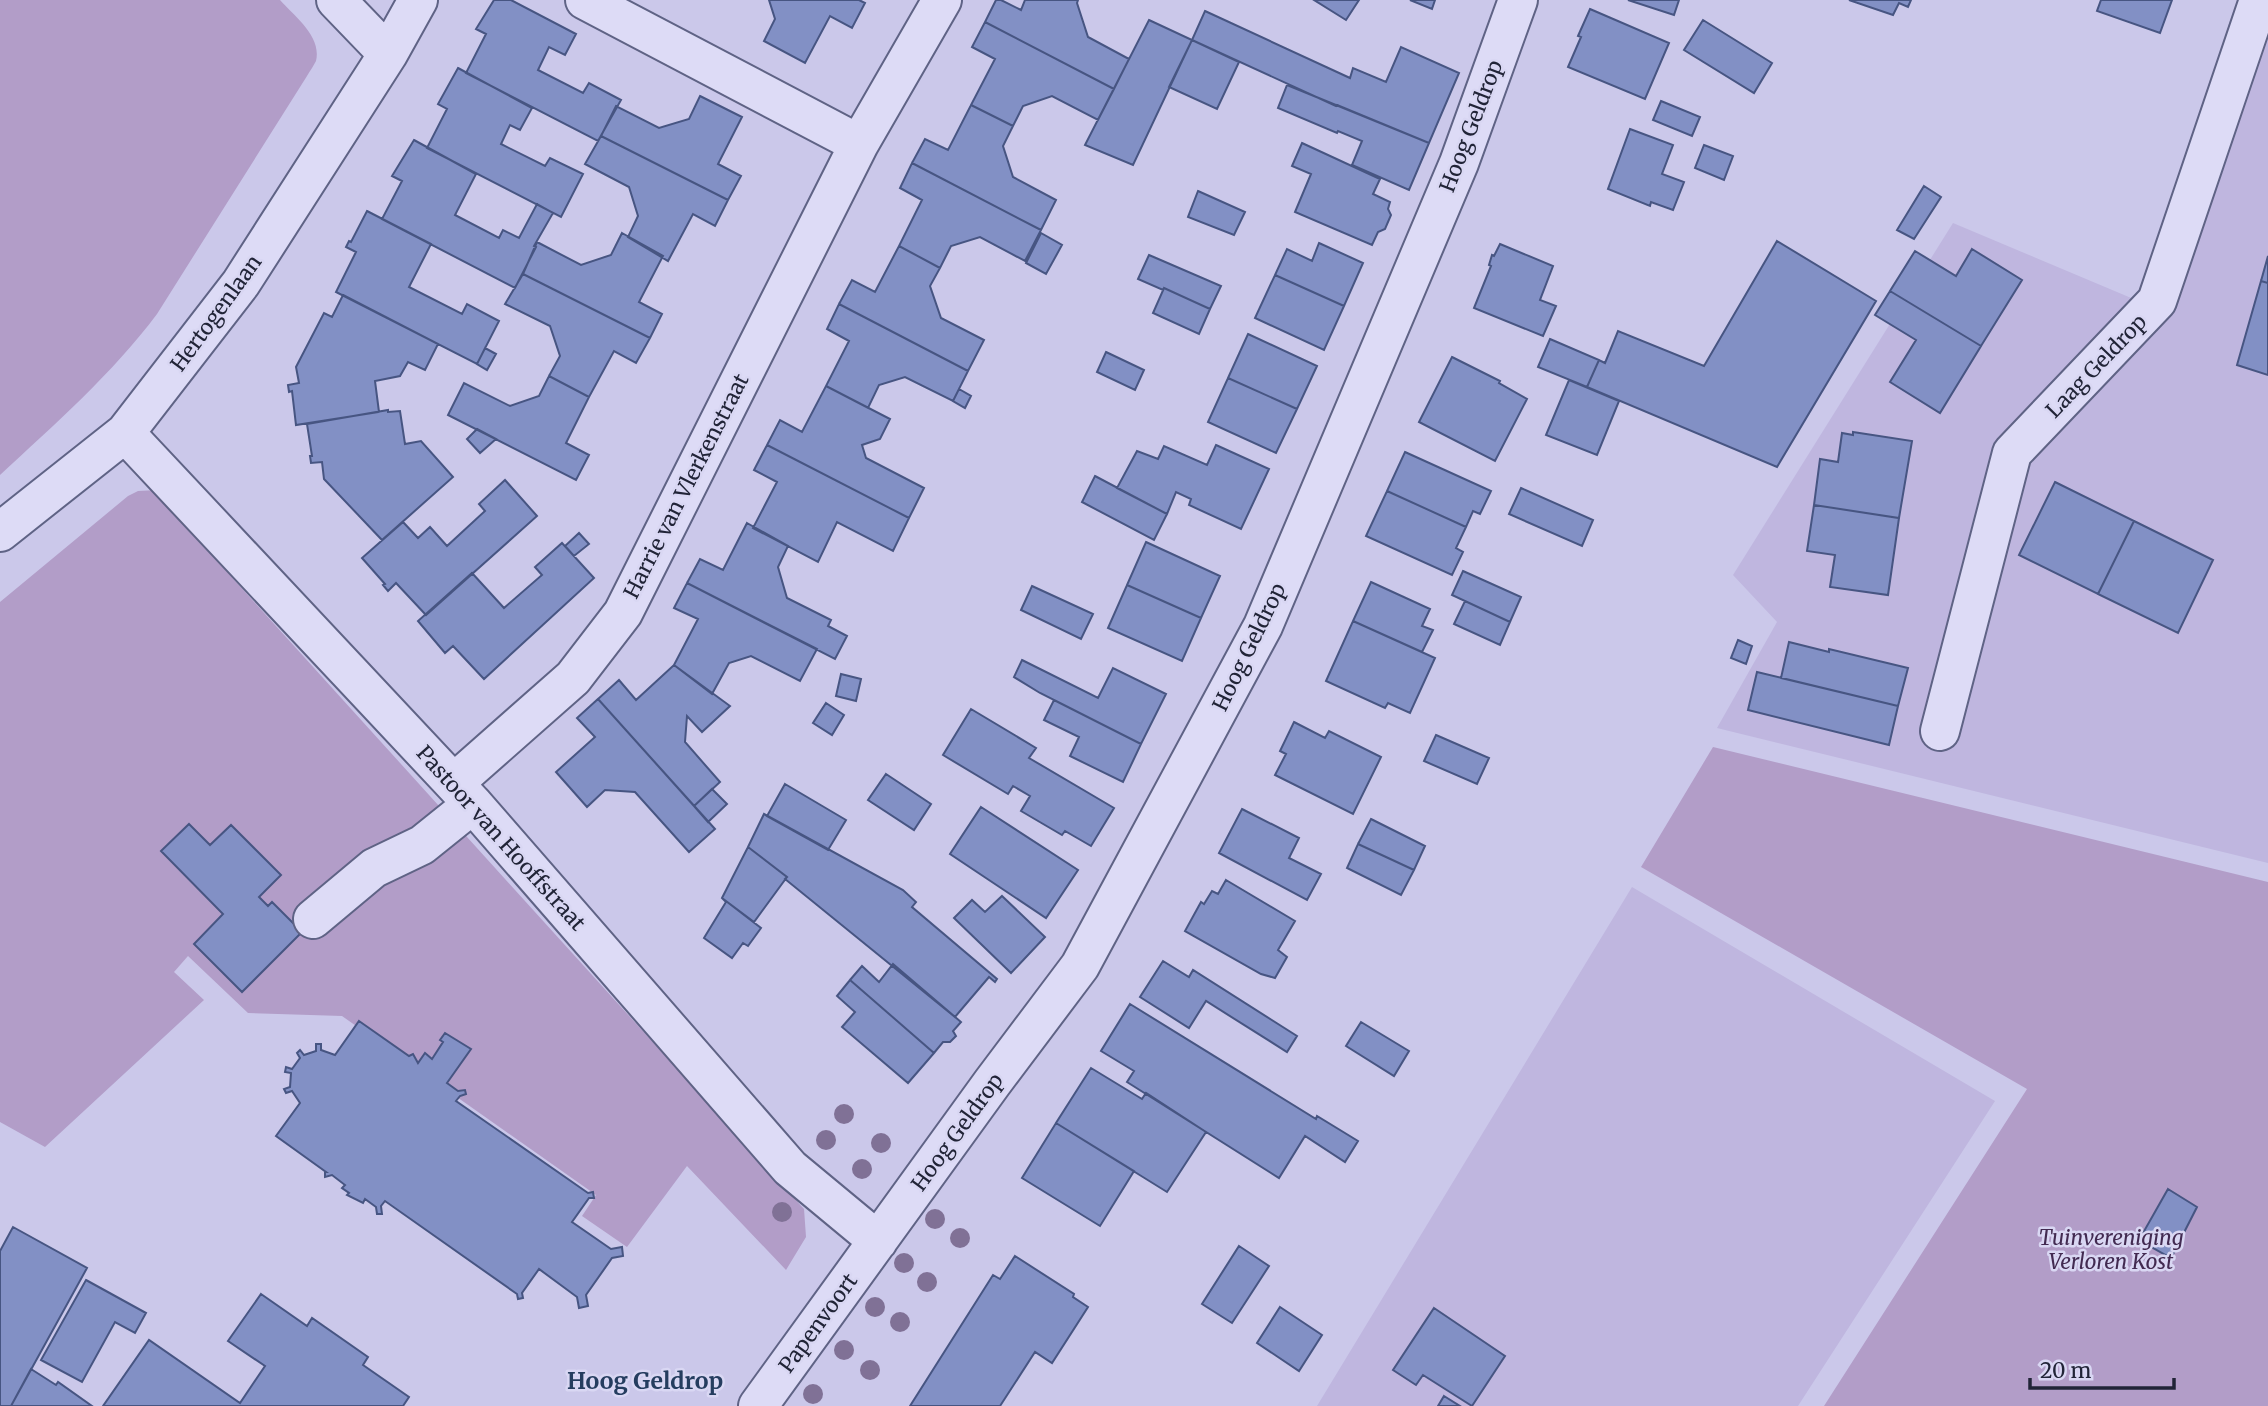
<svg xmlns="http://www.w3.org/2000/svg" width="2268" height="1406" viewBox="0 0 2268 1406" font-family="Merriweather,serif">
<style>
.farmland{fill:#bfb6df}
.green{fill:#b29dc8}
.building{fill:#8290c5;stroke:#475582;stroke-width:2}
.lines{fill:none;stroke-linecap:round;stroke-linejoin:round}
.minor-casing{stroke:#5f6385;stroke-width:42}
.minor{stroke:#dddbf6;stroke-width:38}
.tree{fill:#807196}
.labels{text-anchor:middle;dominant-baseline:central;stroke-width:5;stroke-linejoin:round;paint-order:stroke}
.street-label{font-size:21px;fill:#212437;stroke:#d9d7f3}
.park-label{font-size:21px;font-style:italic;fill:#422a51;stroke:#d9d7f3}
.neighbourhood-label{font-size:23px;font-weight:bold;fill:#253d5f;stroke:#d9d7f3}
</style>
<rect width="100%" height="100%" fill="#cbc8ea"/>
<!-- farmland -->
<path class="farmland" d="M 2237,0 L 2268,0 L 2268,863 L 1717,728 L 1777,622 L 1733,575 L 1953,223 L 2136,300 Z
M 1632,887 L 1995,1101 L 1798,1406 L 1317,1406 Z"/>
<!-- green -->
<path class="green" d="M 0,0 L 280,0 C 294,16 322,36 316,61 C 314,65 310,71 307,76 L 157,314 C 112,374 55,424 0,475 Z
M 158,490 L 228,573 L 804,1209 L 806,1237 L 786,1270 L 687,1166 L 627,1247 L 582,1216 L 596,1195 L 342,1016 L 248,1013 L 188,956 L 174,972 L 204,1000 L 45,1147 L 0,1122 L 0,602 L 128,496 L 138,491 Z
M 1713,747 L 2268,882 L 2268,1406 L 1824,1406 L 2027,1089 L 1641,867 Z"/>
<!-- building -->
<path class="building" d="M 494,0 L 511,0 L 576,34 L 565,55 L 549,47 L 538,70 L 583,93 L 589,83 L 621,100 L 598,141 L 466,73 L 486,34 L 476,29 Z
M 769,0 L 859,0 L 865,3 L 852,28 L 830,16 L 805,63 L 764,41 L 775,19 Z
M 996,0 L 1001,0 L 1021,10 L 1025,0 L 1078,0 L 1077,3 L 1088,37 L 1129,59 L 1114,89 L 985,22 Z
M 1314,0 L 1359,0 L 1346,20 Z
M 1410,0 L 1435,0 L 1432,9 Z
M 1628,0 L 1679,0 L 1674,15 Z
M 1849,0 L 1911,0 L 1908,7 L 1899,3 L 1893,15 Z
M 2101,0 L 2172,0 L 2160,33 L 2097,11 Z
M 1590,9 L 1669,43 L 1645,99 L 1568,67 L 1581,37 L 1578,36 Z
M 1205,11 L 1350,78 L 1353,68 L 1386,82 L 1401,47 L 1459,73 L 1429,143 L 1337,105 L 1336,106 L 1192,40 Z
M 1149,20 L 1192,40 L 1133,165 L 1085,145 Z
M 1703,20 L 1772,63 L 1754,93 L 1684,50 Z
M 985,22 L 1114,89 L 1098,120 L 1052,96 L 1023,106 L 1013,126 L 971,105 L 995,59 L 972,47 Z
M 1192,40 L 1239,62 L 1217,109 L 1169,87 Z
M 458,68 L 532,108 L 520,130 L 510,125 L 501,144 L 545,166 L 550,158 L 583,174 L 561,217 L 427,148 L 447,109 L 438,104 Z
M 1287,85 L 1429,143 L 1409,190 L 1352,165 L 1362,141 L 1338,131 L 1337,133 L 1278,108 Z
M 700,96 L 742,117 L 718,164 L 741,176 L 728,200 L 601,136 L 616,106 L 659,128 L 689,119 Z
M 1661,101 L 1700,117 L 1692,136 L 1653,120 Z
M 971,105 L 1013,126 L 1003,146 L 1013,177 L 1056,200 L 1041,230 L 912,163 L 925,139 L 948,150 Z
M 1630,129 L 1673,145 L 1662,174 L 1684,182 L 1673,210 L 1651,202 L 1650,206 L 1608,189 Z
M 601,136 L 728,200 L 715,226 L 693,214 L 668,261 L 628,237 L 638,216 L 629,187 L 585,164 Z
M 414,140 L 476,174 L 455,215 L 499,238 L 503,230 L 519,238 L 537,204 L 553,213 L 534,246 L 536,247 L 515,288 L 382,219 L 402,181 L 392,176 Z
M 1302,143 L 1380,179 L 1373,194 L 1390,202 L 1388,209 L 1391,215 L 1385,229 L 1378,232 L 1372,245 L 1295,212 L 1311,174 L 1292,166 Z
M 1704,145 L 1733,156 L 1724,180 L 1695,168 Z
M 912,163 L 1041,230 L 1025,261 L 980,237 L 951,246 L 940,268 L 899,246 L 922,200 L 900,188 Z
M 1924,186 L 1941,197 L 1914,239 L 1897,230 Z
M 1198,191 L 1245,212 L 1234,235 L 1188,217 Z
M 367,211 L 431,244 L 409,287 L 462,314 L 467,304 L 499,321 L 477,364 L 336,292 L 356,252 L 346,247 L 349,241 L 351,242 Z
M 622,233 L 663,256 L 639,302 L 662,314 L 650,338 L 523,274 L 537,242 L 581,265 L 611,255 Z
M 1041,233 L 1062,245 L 1046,274 L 1026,263 Z
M 1777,241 L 1876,301 L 1777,467 L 1587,387 L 1599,360 L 1605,363 L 1618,331 L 1704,366 Z
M 1319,243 L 1363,263 L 1344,306 L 1275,275 L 1287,249 L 1312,261 Z
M 1500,244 L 1553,266 L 1540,300 L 1556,306 L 1543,336 L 1474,308 L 1491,266 L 1489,265 L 1492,255 L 1494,256 Z
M 899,246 L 940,268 L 930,286 L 941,318 L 984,340 L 968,371 L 839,304 L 852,280 L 875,292 Z
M 1972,249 L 2022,280 L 1981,346 L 1890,291 L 1915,251 L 1956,276 Z
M 1149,255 L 1221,286 L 1210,309 L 1164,288 L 1163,290 L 1138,279 Z
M 2268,256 L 2268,283 L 2261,281 Z
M 523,274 L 650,338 L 636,363 L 614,351 L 589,397 L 549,376 L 560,356 L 550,326 L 505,304 Z
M 1275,275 L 1344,306 L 1324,350 L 1255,318 Z
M 2261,281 L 2268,283 L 2268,375 L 2237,365 Z
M 1164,288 L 1210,309 L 1199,334 L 1153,313 Z
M 1890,291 L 1981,346 L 1940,413 L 1890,382 L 1916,340 L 1875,315 Z
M 343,295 L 438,344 L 425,370 L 408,362 L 400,376 L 375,381 L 379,412 L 296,425 L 292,391 L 289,392 L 288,385 L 299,383 L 296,367 L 324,313 L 332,317 Z
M 839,304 L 968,371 L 953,401 L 905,377 L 879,385 L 868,408 L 826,386 L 849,341 L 827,329 Z
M 1248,334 L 1317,366 L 1297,409 L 1228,378 Z
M 1550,339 L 1599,360 L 1587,387 L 1538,367 Z
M 485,348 L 496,354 L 487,370 L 477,364 Z
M 1106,352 L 1144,370 L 1135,390 L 1097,372 Z
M 1452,357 L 1500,381 L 1499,383 L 1527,399 L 1495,461 L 1419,422 Z
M 549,376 L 589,397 L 566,443 L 589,455 L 576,480 L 448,415 L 464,383 L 510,406 L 539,396 Z
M 1228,378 L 1297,409 L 1276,453 L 1208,422 Z
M 1569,380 L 1619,401 L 1597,455 L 1546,435 Z
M 826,386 L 890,419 L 880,439 L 862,445 L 866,458 L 924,488 L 909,518 L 767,445 L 780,420 L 802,432 Z
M 959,389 L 971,396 L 965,408 L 953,401 Z
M 388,410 L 388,412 L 400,411 L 405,444 L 421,441 L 453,477 L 382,540 L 324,479 L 322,462 L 311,463 L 310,456 L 312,456 L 307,424 Z
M 477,429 L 496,439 L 480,453 L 467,439 Z
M 1853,432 L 1912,441 L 1899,518 L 1814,505 L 1820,459 L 1838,462 L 1842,433 L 1853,435 Z
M 767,445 L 909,518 L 893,551 L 837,522 L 818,562 L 753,528 L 777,482 L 754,470 Z
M 1216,445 L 1269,469 L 1241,529 L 1189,505 L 1191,499 L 1176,492 L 1167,514 L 1117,488 L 1137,451 L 1158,459 L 1164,446 L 1207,465 Z
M 1405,452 L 1491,491 L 1480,514 L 1473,511 L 1466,527 L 1387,491 Z
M 1095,476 L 1167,514 L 1154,540 L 1082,502 Z
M 505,480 L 537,516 L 426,615 L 396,583 L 388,591 L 383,585 L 385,584 L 362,558 L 403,522 L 418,538 L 430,527 L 447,546 L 485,511 L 479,504 Z
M 2055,482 L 2134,521 L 2098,594 L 2019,555 Z
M 1521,488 L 1593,520 L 1582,546 L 1509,514 Z
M 1387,491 L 1466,527 L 1456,548 L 1463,552 L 1452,575 L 1366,536 Z
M 1814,505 L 1899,518 L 1888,595 L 1830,587 L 1835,555 L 1807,551 Z
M 2134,521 L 2213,560 L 2178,633 L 2098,594 Z
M 747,523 L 788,546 L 778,567 L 787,598 L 831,620 L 828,626 L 847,636 L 835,659 L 687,583 L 700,559 L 723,570 Z
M 579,533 L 589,544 L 574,556 L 565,546 Z
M 1146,542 L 1220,576 L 1201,618 L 1127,585 Z
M 562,543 L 594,578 L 484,679 L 453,646 L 445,653 L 418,621 L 472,573 L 504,608 L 542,575 L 535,567 Z
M 1463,571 L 1521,597 L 1510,622 L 1452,595 Z
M 1371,582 L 1430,609 L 1422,626 L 1433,630 L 1422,652 L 1353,621 Z
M 687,583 L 817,649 L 800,681 L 751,656 L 729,663 L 712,694 L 674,665 L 698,619 L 674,608 Z
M 1127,585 L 1201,618 L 1182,661 L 1108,628 Z
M 1032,586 L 1093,614 L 1081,639 L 1021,610 Z
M 1465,601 L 1510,622 L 1500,645 L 1454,624 Z
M 1353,621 L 1435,658 L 1410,713 L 1388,703 L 1385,708 L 1326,681 Z
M 1738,640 L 1752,646 L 1746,664 L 1731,658 Z
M 1789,642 L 1829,652 L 1829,649 L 1908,668 L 1898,706 L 1781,678 Z
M 1022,660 L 1098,698 L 1113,668 L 1166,694 L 1141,744 L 1040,693 L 1014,677 Z
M 674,665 L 730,706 L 702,732 L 687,716 L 685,742 L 720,782 L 694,806 L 598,699 L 619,680 L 636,700 Z
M 1757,672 L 1898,706 L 1889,745 L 1748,710 Z
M 841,674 L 861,679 L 856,701 L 836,696 Z
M 598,699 L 715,829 L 689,852 L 635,792 L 605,790 L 587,807 L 556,772 L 595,737 L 577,718 Z
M 1054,700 L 1141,744 L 1123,782 L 1070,756 L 1079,737 L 1044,720 Z
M 826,703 L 844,715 L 832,735 L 813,723 Z
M 971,709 L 1036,748 L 1029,758 L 1114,808 L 1091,846 L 1065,831 L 1062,835 L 1021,811 L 1030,796 L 1013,786 L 1008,794 L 943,755 Z
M 1294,722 L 1325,738 L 1329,731 L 1381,757 L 1353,814 L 1275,775 L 1286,754 L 1280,751 Z
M 1436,735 L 1489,758 L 1477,784 L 1424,761 Z
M 886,774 L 931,804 L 914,830 L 868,800 Z
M 785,784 L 846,820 L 828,850 L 767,816 Z
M 712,789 L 727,804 L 708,822 L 694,806 Z
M 981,807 L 1078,870 L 1046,918 L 950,854 Z
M 1242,809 L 1299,838 L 1289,858 L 1321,874 L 1307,900 L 1219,853 Z
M 764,814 L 903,890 L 916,902 L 912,907 L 997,979 L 995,982 L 989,977 L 955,1017 L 785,879 L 787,877 L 748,847 Z
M 1371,819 L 1425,846 L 1414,870 L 1358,844 Z
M 189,824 L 210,845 L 231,825 L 281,875 L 259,897 L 268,906 L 272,902 L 302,932 L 242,992 L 194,944 L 223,914 L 161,851 Z
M 1358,844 L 1414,870 L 1401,895 L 1347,868 Z
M 748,847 L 787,877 L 754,922 L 722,898 Z
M 1226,880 L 1295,921 L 1278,950 L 1287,957 L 1275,978 L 1261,974 L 1185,931 L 1201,902 L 1204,904 L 1212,891 L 1218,894 Z
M 1002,896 L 1045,937 L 1011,973 L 954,918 L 972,900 L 985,912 Z
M 722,898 L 761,928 L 748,946 L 743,943 L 732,958 L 704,938 L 726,902 Z
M 1163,961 L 1189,977 L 1193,970 L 1297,1036 L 1287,1052 L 1206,1001 L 1189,1028 L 1140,997 Z
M 893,964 L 961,1022 L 953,1031 L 956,1036 L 950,1042 L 943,1042 L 934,1053 L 850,980 L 862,966 L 879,982 Z
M 850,980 L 934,1053 L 908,1083 L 842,1027 L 855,1012 L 837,996 Z
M 1130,1004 L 1316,1119 L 1317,1116 L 1358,1141 L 1345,1162 L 1305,1136 L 1279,1178 L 1127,1082 L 1134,1071 L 1101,1051 Z
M 359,1021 L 409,1056 L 413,1054 L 418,1063 L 425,1053 L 432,1059 L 443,1042 L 440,1040 L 445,1033 L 471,1049 L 447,1083 L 458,1091 L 465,1090 L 466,1094 L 460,1096 L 456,1101 L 588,1193 L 593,1192 L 594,1198 L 589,1198 L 572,1222 L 611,1249 L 622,1247 L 623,1256 L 612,1258 L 586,1295 L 588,1306 L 579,1308 L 577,1297 L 539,1269 L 522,1293 L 523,1298 L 518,1299 L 517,1294 L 385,1201 L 381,1206 L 382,1214 L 377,1214 L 376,1207 L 365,1199 L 363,1203 L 347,1195 L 349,1193 L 342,1188 L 345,1185 L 332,1175 L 325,1177 L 325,1172 L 326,1172 L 276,1136 L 300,1103 L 292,1091 L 286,1093 L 284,1089 L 290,1087 L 291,1073 L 285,1072 L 286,1067 L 292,1069 L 300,1058 L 297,1053 L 300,1050 L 304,1055 L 316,1051 L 316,1044 L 321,1044 L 321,1050 L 335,1055 Z
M 1361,1022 L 1409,1051 L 1394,1076 L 1346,1046 Z
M 1091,1068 L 1142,1099 L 1146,1093 L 1206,1132 L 1167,1192 L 1056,1123 Z
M 1056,1123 L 1134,1171 L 1100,1226 L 1022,1178 Z
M 2168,1189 L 2197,1207 L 2171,1258 L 2139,1240 Z
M 13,1227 L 87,1268 L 11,1406 L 0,1406 L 0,1251 Z
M 1239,1246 L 1269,1266 L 1232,1323 L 1202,1304 Z
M 1015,1256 L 1074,1294 L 1073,1297 L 1088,1307 L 1052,1363 L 1035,1352 L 1000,1406 L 910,1406 L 993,1275 L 1000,1279 Z
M 86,1280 L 146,1313 L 135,1333 L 115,1322 L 82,1382 L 41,1360 Z
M 261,1294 L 307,1326 L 312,1318 L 368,1357 L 363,1365 L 409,1397 L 403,1406 L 103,1406 L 149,1340 L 240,1403 L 265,1366 L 228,1341 Z
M 1280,1307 L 1322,1335 L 1299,1371 L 1257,1343 Z
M 1434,1308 L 1505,1356 L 1472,1406 L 1423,1375 L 1416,1385 L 1393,1370 Z
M 31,1369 L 56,1385 L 58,1382 L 92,1406 L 11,1406 Z
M 1444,1396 L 1460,1406 L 1438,1406 Z"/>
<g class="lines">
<!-- minor casing -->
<g class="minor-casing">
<path id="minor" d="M 336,0 L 388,54
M 585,0 L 859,144
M 125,433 L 473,804 L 790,1168 L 878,1241
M 0,532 L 125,433 L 241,283 L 388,54 L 418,0
M 1940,731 L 2012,453 L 2157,301 L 2259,0
M 454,783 L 573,678 L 623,613 L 859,144 L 942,0
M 313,919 L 374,868 L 422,845 L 473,804
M 758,1406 L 992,1083 L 1080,966 L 1263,626 L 1459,163 L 1518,0"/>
</g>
<!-- minor -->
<use href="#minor" class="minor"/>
</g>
<!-- trees -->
<g class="tree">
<circle cx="844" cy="1114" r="10"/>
<circle cx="826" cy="1140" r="10"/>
<circle cx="881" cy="1143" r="10"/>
<circle cx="862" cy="1169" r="10"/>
<circle cx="782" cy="1212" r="10"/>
<circle cx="935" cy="1219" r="10"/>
<circle cx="960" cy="1238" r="10"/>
<circle cx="904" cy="1263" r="10"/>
<circle cx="927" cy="1282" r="10"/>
<circle cx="875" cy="1307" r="10"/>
<circle cx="900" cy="1322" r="10"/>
<circle cx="844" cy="1350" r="10"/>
<circle cx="870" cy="1370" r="10"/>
<circle cx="813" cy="1394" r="10"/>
</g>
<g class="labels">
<!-- street labels -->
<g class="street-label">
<text transform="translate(1471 126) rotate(-69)">Hoog Geldrop</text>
<text transform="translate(216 313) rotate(-54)">Hertogenlaan</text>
<text transform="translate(2096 366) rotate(-46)">Laag Geldrop</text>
<text transform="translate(686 486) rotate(-63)">Harrie van Vlerkenstraat</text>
<text transform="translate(1249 647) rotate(-64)">Hoog Geldrop</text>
<text transform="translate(501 838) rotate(48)">Pastoor van Hooffstraat</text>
<text transform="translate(957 1132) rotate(-54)">Hoog Geldrop</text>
<text transform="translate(818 1323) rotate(-54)">Papenvoort</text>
</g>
<!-- park labels -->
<g class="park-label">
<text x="2111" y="1237">Tuinvereniging<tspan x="2111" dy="24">Verloren Kost</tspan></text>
</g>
<!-- neighbourhood labels -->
<g class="neighbourhood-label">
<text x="645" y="1380">Hoog Geldrop</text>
</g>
</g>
<!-- scale -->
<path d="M2030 1378v10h144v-10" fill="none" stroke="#212437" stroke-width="3.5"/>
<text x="2040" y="1378" font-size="21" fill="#212437" stroke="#d9d7f3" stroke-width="5" paint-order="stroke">20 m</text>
</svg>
